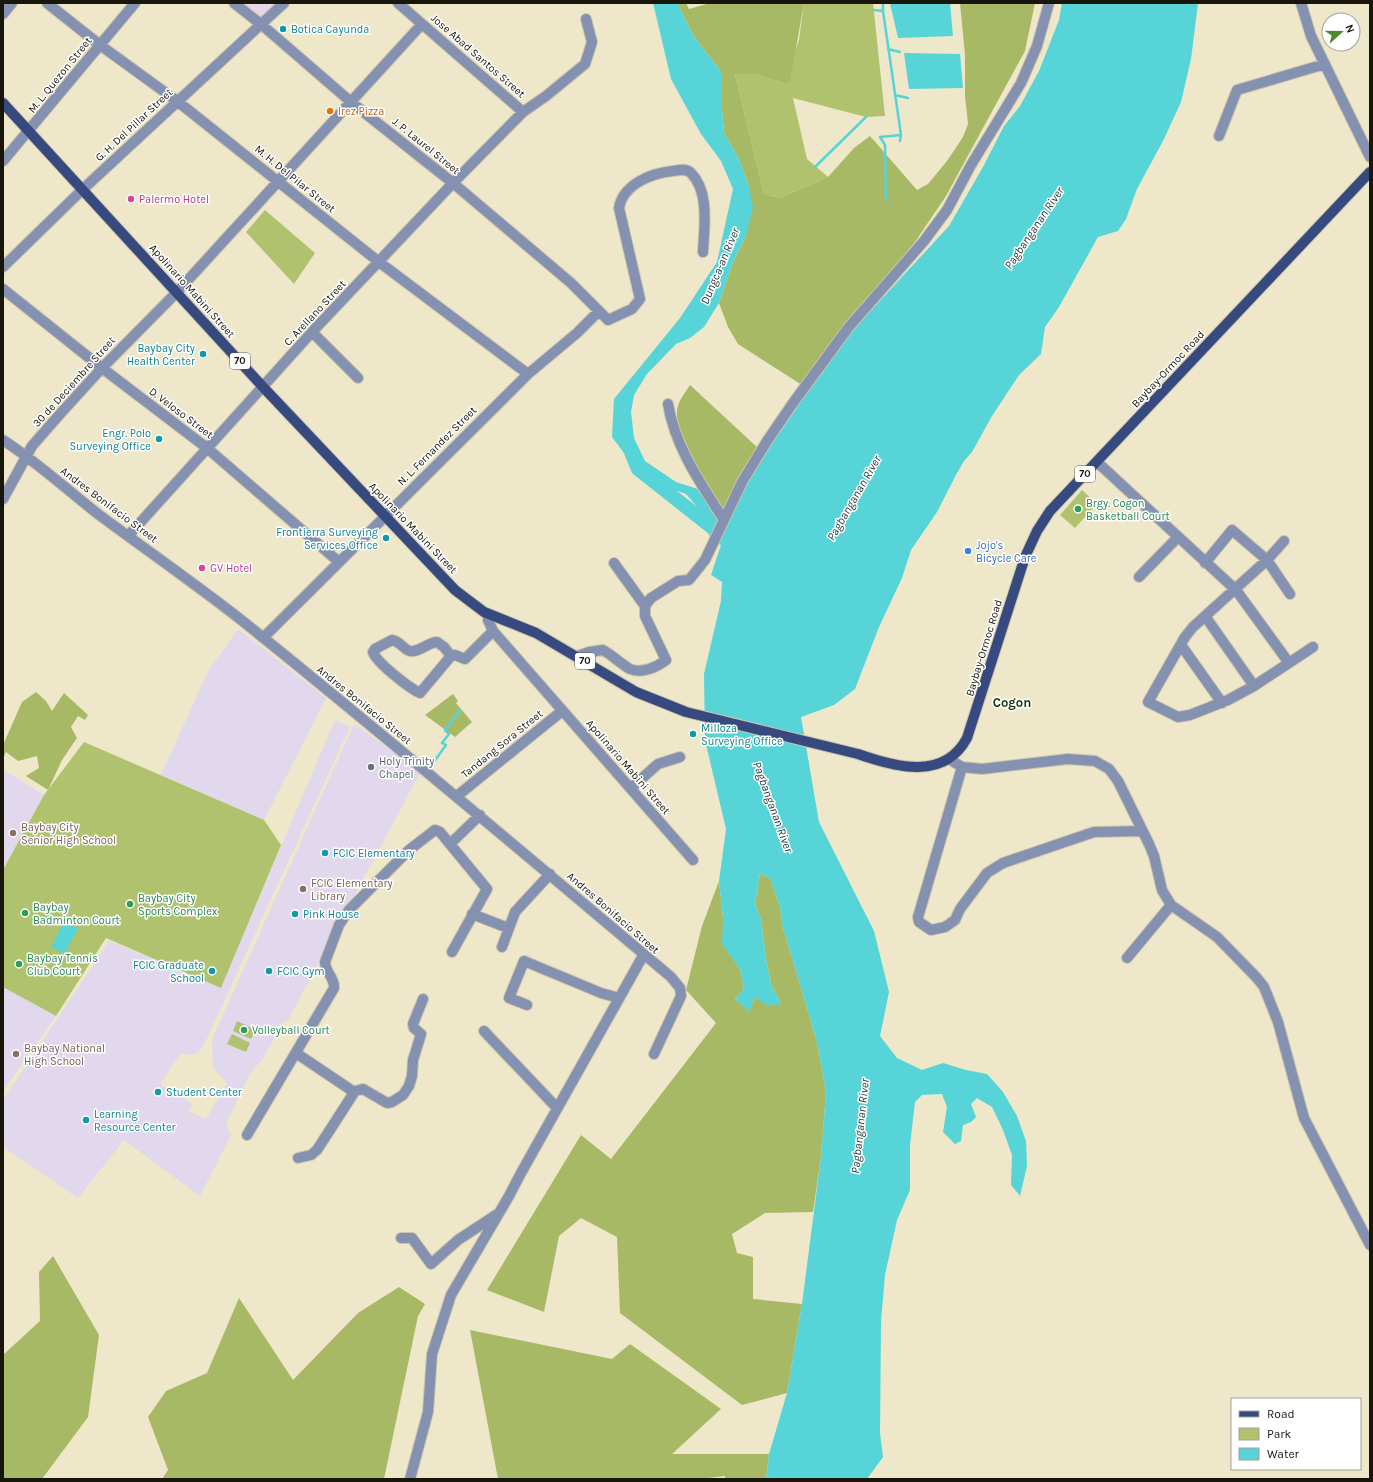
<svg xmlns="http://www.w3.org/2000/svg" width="1373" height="1482" viewBox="0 0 1373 1482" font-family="Karla,sans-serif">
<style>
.education{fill:#e1d8ed}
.medical{fill:#e9d6e6}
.green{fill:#b0c26e}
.forest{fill:#a8b966}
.water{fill:#56d4d8}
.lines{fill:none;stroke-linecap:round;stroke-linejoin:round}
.stream{stroke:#56d4d8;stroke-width:2.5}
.river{stroke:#56d4d8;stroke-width:14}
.minor-casing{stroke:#ccc5ab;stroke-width:12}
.major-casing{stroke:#ccc5ab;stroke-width:12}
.minor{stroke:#8491b1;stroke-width:10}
.major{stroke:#374a80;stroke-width:10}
.culture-dot{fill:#0f9aa8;stroke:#fff;stroke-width:1.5}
.food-dot{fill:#e8710a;stroke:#fff;stroke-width:1.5}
.hotel-dot{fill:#d1479c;stroke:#fff;stroke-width:1.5}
.leisure-dot{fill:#2e9e5b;stroke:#fff;stroke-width:1.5}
.shop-dot{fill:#3f7fe0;stroke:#fff;stroke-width:1.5}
.worship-dot{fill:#6b7280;stroke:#fff;stroke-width:1.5}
.education-dot{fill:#8d6e63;stroke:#fff;stroke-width:1.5}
.labels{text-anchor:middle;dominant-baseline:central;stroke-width:3;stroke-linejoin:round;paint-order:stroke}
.shield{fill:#fff;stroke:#5d5b54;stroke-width:1}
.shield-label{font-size:10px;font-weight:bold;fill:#18150b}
.culture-label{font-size:11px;fill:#0d838f;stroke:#fff;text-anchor:start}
.street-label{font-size:11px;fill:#18150b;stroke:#fff}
.food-label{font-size:11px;fill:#c56008;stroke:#fff;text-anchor:start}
.hotel-label{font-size:11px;fill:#b23c85;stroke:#fff;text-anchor:start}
.leisure-label{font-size:11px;fill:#27864d;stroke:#fff;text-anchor:start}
.shop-label{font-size:11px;fill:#366cbe;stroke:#fff;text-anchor:start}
.worship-label{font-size:11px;fill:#5b616d;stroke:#fff;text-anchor:start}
.education-label{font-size:11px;fill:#785e54;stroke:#fff;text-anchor:start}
.water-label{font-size:12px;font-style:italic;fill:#1f3636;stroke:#fff}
.quarter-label{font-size:13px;font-weight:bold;fill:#163609;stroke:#fff}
</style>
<rect width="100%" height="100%" fill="#eee7c9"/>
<!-- education -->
<path class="education" d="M 238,629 L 326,698 L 264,820 L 161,775 L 208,671 Z
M 335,720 L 350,727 L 203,1047 L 196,1054 L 188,1055 L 181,1053 L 160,1084 L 190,1102 L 192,1106 L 188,1111 L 206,1119 L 227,1083 L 215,1070 L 213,1066 L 212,1039 L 354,724 L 421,771 L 288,1020 L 282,1023 L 263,1059 L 251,1072 L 226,1123 L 231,1135 L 200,1196 L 124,1140 L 78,1198 L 3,1147 L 3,1100 L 109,941 L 221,987 Z
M 3,770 L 44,795 L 3,870 Z
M 3,987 L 56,1016 L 3,1091 Z"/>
<!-- medical -->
<path class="medical" d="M 239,3 L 278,3 L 260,20 Z"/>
<!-- green -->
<path class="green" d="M 804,3 L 873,3 L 885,116 L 866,117 L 793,98 L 807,159 L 828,177 L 780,198 L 764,194 L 735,74 L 754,74 L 784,83 L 799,40 Z
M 265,210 L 315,253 L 294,284 L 246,232 Z
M 1082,490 L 1097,504 L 1075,528 L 1060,515 Z
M 84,742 L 264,820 L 281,845 L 221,988 L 106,938 L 56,1016 L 3,987 L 3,870 L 44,795 Z
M 237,1021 L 256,1030 L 251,1039 L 233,1031 Z
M 232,1034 L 250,1043 L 246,1052 L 227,1044 Z"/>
<!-- forest -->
<path class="forest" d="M 677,3 L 686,3 L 689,9 L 710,3 L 804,3 L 790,82 L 784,83 L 754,74 L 735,74 L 764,194 L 780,198 L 828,177 L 854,148 L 870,136 L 917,190 L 928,184 L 947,161 L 963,137 L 968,124 L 965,96 L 965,55 L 960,3 L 1035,3 L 1025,51 L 946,196 L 915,242 L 839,333 L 802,385 L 738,344 L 728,327 L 719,303 L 733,262 L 746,236 L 749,186 L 738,157 L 724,133 L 722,109 L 722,73 L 693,35 Z
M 690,385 L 759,449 L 723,514 C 710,493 675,436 677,412 C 677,402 685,393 690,385 Z
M 36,692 L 46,701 L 52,711 L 64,693 L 88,715 L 85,720 L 78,716 L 71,727 L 77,738 L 62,760 L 48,790 L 26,776 L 39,768 L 37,756 L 18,761 L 6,752 L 3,758 L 3,745 L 22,702 Z
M 453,694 L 458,701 L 456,703 L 472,722 L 455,737 L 425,715 Z
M 760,874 L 770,878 L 780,907 L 782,924 L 817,1042 L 826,1092 L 821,1157 L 813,1212 L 765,1213 L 732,1234 L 737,1253 L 753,1257 L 753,1299 L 802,1304 L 787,1393 L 742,1405 L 620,1313 L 617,1237 L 581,1218 L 559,1236 L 544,1312 L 487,1290 L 581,1135 L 611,1159 L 716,1023 L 686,990 L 702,926 L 719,881 L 723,918 L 723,944 L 740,969 L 744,989 L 735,999 L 749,1011 L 755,997 L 781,1004 L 771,984 L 766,959 L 761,920 L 755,903 Z
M 53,1256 L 99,1335 L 88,1417 L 42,1479 L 3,1479 L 3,1355 L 40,1321 L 39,1272 Z
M 399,1287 L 425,1304 L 418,1316 L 384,1479 L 162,1479 L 168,1470 L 148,1417 L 166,1391 L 207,1373 L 239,1298 L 293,1380 L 358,1313 Z
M 470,1330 L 612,1359 L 630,1344 L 721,1409 L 672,1454 L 769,1454 L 766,1479 L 725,1479 L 725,1476 L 701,1479 L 498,1479 Z"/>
<!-- water -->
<path class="water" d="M 653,3 L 677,3 L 693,35 L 722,73 L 722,109 L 724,133 L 738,157 L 749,186 L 753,207 L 746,236 L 733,262 L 719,303 L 704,327 L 690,338 L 676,344 L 647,374 L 634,395 L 631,412 L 634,438 L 645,461 L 676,482 L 701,490 L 720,524 L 727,526 L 745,488 L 764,453 L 851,332 L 949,226 L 983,167 L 1004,126 L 1020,106 L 1039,71 L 1059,20 L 1062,3 L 1198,3 L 1191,59 L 1181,102 L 1164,139 L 1137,189 L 1126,219 L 1118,231 L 1098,237 L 1059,307 L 1045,327 L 1041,354 L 1019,375 L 992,416 L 972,452 L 964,461 L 957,473 L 937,512 L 911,550 L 902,578 L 879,627 L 855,689 L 834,705 L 801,717 L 819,822 L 874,931 L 889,992 L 880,1036 L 897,1058 L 922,1070 L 943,1063 L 966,1070 L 987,1074 L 1003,1092 L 1017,1116 L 1026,1141 L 1027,1166 L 1020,1196 L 1011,1185 L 1012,1155 L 1003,1130 L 992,1107 L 977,1098 L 971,1104 L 976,1117 L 971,1122 L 963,1125 L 961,1141 L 955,1144 L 943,1132 L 947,1107 L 942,1094 L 922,1095 L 915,1102 L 910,1145 L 910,1190 L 897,1220 L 885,1275 L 881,1321 L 880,1433 L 883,1457 L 867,1479 L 766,1479 L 769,1454 L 787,1393 L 802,1304 L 821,1157 L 826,1092 L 817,1042 L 782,924 L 780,907 L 770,878 L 760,874 L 755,903 L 761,920 L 766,959 L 771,984 L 781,1004 L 768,1006 L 755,997 L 749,1012 L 735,999 L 744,989 L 740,969 L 722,944 L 723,918 L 719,881 L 726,829 L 705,740 L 704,674 L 721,601 L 722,582 L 711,575 L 721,545 L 716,543 L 710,537 L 699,509 L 686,494 L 661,485 L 633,465 L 612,437 L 614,399 L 680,318 L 717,262 L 733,189 L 721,161 L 701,134 L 671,79 Z
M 890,3 L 950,3 L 953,36 L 898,38 Z
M 904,53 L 960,54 L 963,88 L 909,89 Z
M 64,921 L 78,929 L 64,954 L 51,947 Z"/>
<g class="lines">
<!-- stream -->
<path class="stream" d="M 883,3 L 883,11
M 874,10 L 883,11 L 901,135 L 880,137 L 885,145 L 886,200
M 888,49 L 900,52
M 895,95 L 908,98
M 900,141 L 901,135
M 815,167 L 866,117
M 431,766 L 446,745 L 442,743 L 449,734 L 445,730 L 460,710"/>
<!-- river -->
<path class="river" d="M 631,452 L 638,469 L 719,533"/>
<!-- minor casing -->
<g class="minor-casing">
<path id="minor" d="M 47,3 L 100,45 L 177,101 L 379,262 L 528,374
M 234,3 L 262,25 L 351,102 L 453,183 L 571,283 L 608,320 L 632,309 L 640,299 L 619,208 C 623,184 652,173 673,171 C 679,170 686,168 691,173 C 710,192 704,228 703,252
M 398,3 L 523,112
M 1301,3 L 1311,36 L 1370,157
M 3,14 L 12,3
M 1219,136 L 1237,90 L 1325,64
M 3,161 L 135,3
M 3,267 L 82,190 L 284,3
M 3,289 L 102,368 L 207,448 L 339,562
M 312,332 L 358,378
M 668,404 C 675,447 701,484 724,520
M 3,440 C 37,462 66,489 98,514 C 145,549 194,583 240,619 C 386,736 528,857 671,977 L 680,988 L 681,996 L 654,1054
M 1097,462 L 1236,590 L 1289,663
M 3,499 L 32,446 L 60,414 L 102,368 L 177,292 L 422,24
M 129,535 L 312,332 L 453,183 L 523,112 L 546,96 L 585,64 L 592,42 L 586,19
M 1284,541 L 1267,560 L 1193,627 L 1185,637 L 1148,702 L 1178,717 L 1190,715 L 1228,700 L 1254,686 L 1313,647
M 614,563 L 645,606
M 1205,563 L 1232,530 L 1267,560 L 1290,594
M 1139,577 L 1178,537
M 488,614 L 488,620 L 493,631 L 693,860
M 1205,616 L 1254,686
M 263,638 L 528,374 L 577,333 L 599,311
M 1181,645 L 1222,703
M 451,656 L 420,693 C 409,688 376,662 373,652 L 375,649 L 392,640 C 400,641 404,650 410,651 C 418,653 429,642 437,642 L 444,647 L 451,656 L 455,655 L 465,659 L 493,631
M 578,656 L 589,652 L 603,650 C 612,655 621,664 630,669 C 642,674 657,667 666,660 L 645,616 L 645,606 L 651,598 L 678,581 L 689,580 L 705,560 L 742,482 L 767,441 L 793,403 L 848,328 L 924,241 L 947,210 L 971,165 L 1021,83 L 1037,46 L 1049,3
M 949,759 L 962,767 L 982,769 L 1068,759 L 1095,761 L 1109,769 L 1118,781 L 1149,844 L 1154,856 L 1162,890 L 1171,905 L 1217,937 L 1257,978 L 1264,987 L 1278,1022 L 1304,1118 L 1370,1245
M 962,767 L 918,917 L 919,922 L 931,930 L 945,927 L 955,920 L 960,909 L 987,873 L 1003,863 L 1094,832 L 1142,831
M 631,788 L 658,764 L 680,757
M 457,796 L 562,711
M 450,844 L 480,815
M 472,914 L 508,928
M 502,947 L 515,912 L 550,874
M 1127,958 L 1171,905
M 527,1005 L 509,998 L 524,961 L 601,993 L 619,998
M 484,1031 L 557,1108
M 296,1053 L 351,1090 L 355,1091 L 363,1089 L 387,1103 L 392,1102 L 403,1095 L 409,1086 L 412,1076 L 413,1060 L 421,1034 L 414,1028 L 413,1024 L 423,999
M 247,1135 L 334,988 C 335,978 325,972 325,962 L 339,925 L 349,910 L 409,850 L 435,830 L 440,832 L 487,889 L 452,952
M 298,1158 L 311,1155 L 317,1150 L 355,1091
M 401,1238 L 412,1238 L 431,1264 L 458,1240 L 496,1215
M 410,1479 L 428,1412 L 432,1354 L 451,1295 L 509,1196 L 521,1173 L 644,954"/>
</g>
<!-- major casing -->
<g class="major-casing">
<path id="major" d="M 3,103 L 263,387 L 455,590 L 484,612 L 536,633 L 636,692 L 686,712 L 858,754 C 895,767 944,781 967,738 L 1025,557 L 1037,531 L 1050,511 L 1370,172"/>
</g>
<!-- minor -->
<use href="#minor" class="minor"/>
<!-- major -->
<use href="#major" class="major"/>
</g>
<!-- markers -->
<g class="culture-dot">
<circle cx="283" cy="29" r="4"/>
<circle cx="203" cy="354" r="4"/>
<circle cx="159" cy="439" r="4"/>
<circle cx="386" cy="538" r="4"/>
<circle cx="693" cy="734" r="4"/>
<circle cx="325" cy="853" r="4"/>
<circle cx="295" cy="914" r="4"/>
<circle cx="212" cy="971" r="4"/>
<circle cx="269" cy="971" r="4"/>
<circle cx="158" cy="1092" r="4"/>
<circle cx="86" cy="1120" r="4"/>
</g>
<circle class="food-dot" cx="330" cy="111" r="4"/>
<g class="hotel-dot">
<circle cx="131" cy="199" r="4"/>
<circle cx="202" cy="568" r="4"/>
</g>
<g class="leisure-dot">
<circle cx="1078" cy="509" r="4"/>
<circle cx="130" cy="904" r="4"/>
<circle cx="25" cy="913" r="4"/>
<circle cx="19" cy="964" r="4"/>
<circle cx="244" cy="1030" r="4"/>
</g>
<circle class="shop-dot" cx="968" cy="551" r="4"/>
<circle class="worship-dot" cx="371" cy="767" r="4"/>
<g class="education-dot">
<circle cx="13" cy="833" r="4"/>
<circle cx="303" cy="889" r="4"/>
<circle cx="16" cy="1054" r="4"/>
</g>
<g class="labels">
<!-- shield labels -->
<g class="shield">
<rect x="230" y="353" width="20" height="16" rx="3"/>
<rect x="1075" y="466" width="20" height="16" rx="3"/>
<rect x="575" y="653" width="20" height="16" rx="3"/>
</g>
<g class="shield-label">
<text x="240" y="361">70</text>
<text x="1085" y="474">70</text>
<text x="585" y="661">70</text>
</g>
<!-- culture labels -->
<g class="culture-label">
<text x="291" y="29">Botica Cayunda</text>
<text x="195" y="348" text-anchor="end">Baybay City<tspan x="195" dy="13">Health Center</tspan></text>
<text x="151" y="433" text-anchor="end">Engr. Polo<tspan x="151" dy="13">Surveying Office</tspan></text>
<text x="378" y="532" text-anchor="end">Frontierra Surveying<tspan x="378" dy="13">Services Office</tspan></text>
<text x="701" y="728">Milloza<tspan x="701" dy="13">Surveying Office</tspan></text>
<text x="333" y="853">FCIC Elementary</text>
<text x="303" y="914">Pink House</text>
<text x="204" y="965" text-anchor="end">FCIC Graduate<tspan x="204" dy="13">School</tspan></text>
<text x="277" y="971">FCIC Gym</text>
<text x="166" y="1092">Student Center</text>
<text x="94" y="1114">Learning<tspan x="94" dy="13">Resource Center</tspan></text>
</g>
<!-- street labels -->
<g class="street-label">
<text transform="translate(478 56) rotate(41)">Jose Abad Santos Street</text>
<text transform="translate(60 75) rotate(-51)">M. L. Quezon Street</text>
<text transform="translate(134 125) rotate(-43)">G. H. Del Pillar Street</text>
<text transform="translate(426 146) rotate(39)">J. P. Laurel Street</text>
<text transform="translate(295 179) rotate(39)">M. H. Del Pilar Street</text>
<text transform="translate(192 291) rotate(48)">Apolinario Mabini Street</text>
<text transform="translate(315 313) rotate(-47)">C. Arellano Street</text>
<text transform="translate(1168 369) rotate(-47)">Baybay-Ormoc Road</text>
<text transform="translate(74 382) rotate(-48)">30 de Deciembre Street</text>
<text transform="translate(181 413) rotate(37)">D. Veloso Street</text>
<text transform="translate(437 446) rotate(-45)">N. L. Fernandez Street</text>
<text transform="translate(109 505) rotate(37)">Andres Bonifacio Street</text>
<text transform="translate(413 528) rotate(46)">Apolinario Mabini Street</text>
<text transform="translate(984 648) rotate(-73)">Baybay-Ormoc Road</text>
<text transform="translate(364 705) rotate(39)">Andres Bonifacio Street</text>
<text transform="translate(502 744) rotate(-39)">Tandang Sora Street</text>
<text transform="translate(628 767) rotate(49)">Apolinario Mabini Street</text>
<text transform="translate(613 913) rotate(41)">Andres Bonifacio Street</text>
</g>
<!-- food labels -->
<g class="food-label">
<text x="338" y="111">Irez Pizza</text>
</g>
<!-- hotel labels -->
<g class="hotel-label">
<text x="139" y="199">Palermo Hotel</text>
<text x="210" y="568">GV Hotel</text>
</g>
<!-- leisure labels -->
<g class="leisure-label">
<text x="1086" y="503">Brgy. Cogon<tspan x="1086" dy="13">Basketball Court</tspan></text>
<text x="138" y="898">Baybay City<tspan x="138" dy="13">Sports Complex</tspan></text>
<text x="33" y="907">Baybay<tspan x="33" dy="13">Badminton Court</tspan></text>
<text x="27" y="958">Baybay Tennis<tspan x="27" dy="13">Club Court</tspan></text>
<text x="252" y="1030">Volleyball Court</text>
</g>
<!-- shop labels -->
<g class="shop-label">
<text x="976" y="545">Jojo's<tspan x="976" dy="13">Bicycle Care</tspan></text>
</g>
<!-- worship labels -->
<g class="worship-label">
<text x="379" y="761">Holy Trinity<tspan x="379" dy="13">Chapel</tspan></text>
</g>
<!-- education labels -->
<g class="education-label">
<text x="21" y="827">Baybay City<tspan x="21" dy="13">Senior High School</tspan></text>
<text x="311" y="883">FCIC Elementary<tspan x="311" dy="13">Library</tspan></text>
<text x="24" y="1048">Baybay National<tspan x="24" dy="13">High School</tspan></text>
</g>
<!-- water labels -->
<g class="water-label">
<text transform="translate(1034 228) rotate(-56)">Pagbanganan River</text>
<text transform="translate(720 266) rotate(-67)">Dungca-an River</text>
<text transform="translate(854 498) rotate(-60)">Pagbanganan River</text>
<text transform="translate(773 807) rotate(70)">Pagbanganan River</text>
<text transform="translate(860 1126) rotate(-84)">Pagbanganan River</text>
</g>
<!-- quarter labels -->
<g class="quarter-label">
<text x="1012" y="702">Cogon</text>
</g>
</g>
<!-- border -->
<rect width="1373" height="1482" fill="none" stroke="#18150b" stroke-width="8"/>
<!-- legend -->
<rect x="1231" y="1398" width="130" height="72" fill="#ffffff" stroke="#a3a19d"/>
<rect x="1239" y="1411" width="20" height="6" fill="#374a80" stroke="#a3a19d"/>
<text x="1267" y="1418" font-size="12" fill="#18150b">Road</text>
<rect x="1239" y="1428" width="20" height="12" fill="#b0c26e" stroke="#a3a19d"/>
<text x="1267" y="1438" font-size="12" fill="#18150b">Park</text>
<rect x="1239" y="1448" width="20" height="12" fill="#56d4d8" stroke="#a3a19d"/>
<text x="1267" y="1458" font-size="12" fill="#18150b">Water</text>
<!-- north arrow -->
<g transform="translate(1341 32) rotate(69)"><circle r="19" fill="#ffffff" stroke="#a3a19d"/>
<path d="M0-3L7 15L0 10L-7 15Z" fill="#498b2e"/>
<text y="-6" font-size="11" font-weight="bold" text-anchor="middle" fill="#18150b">N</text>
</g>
</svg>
